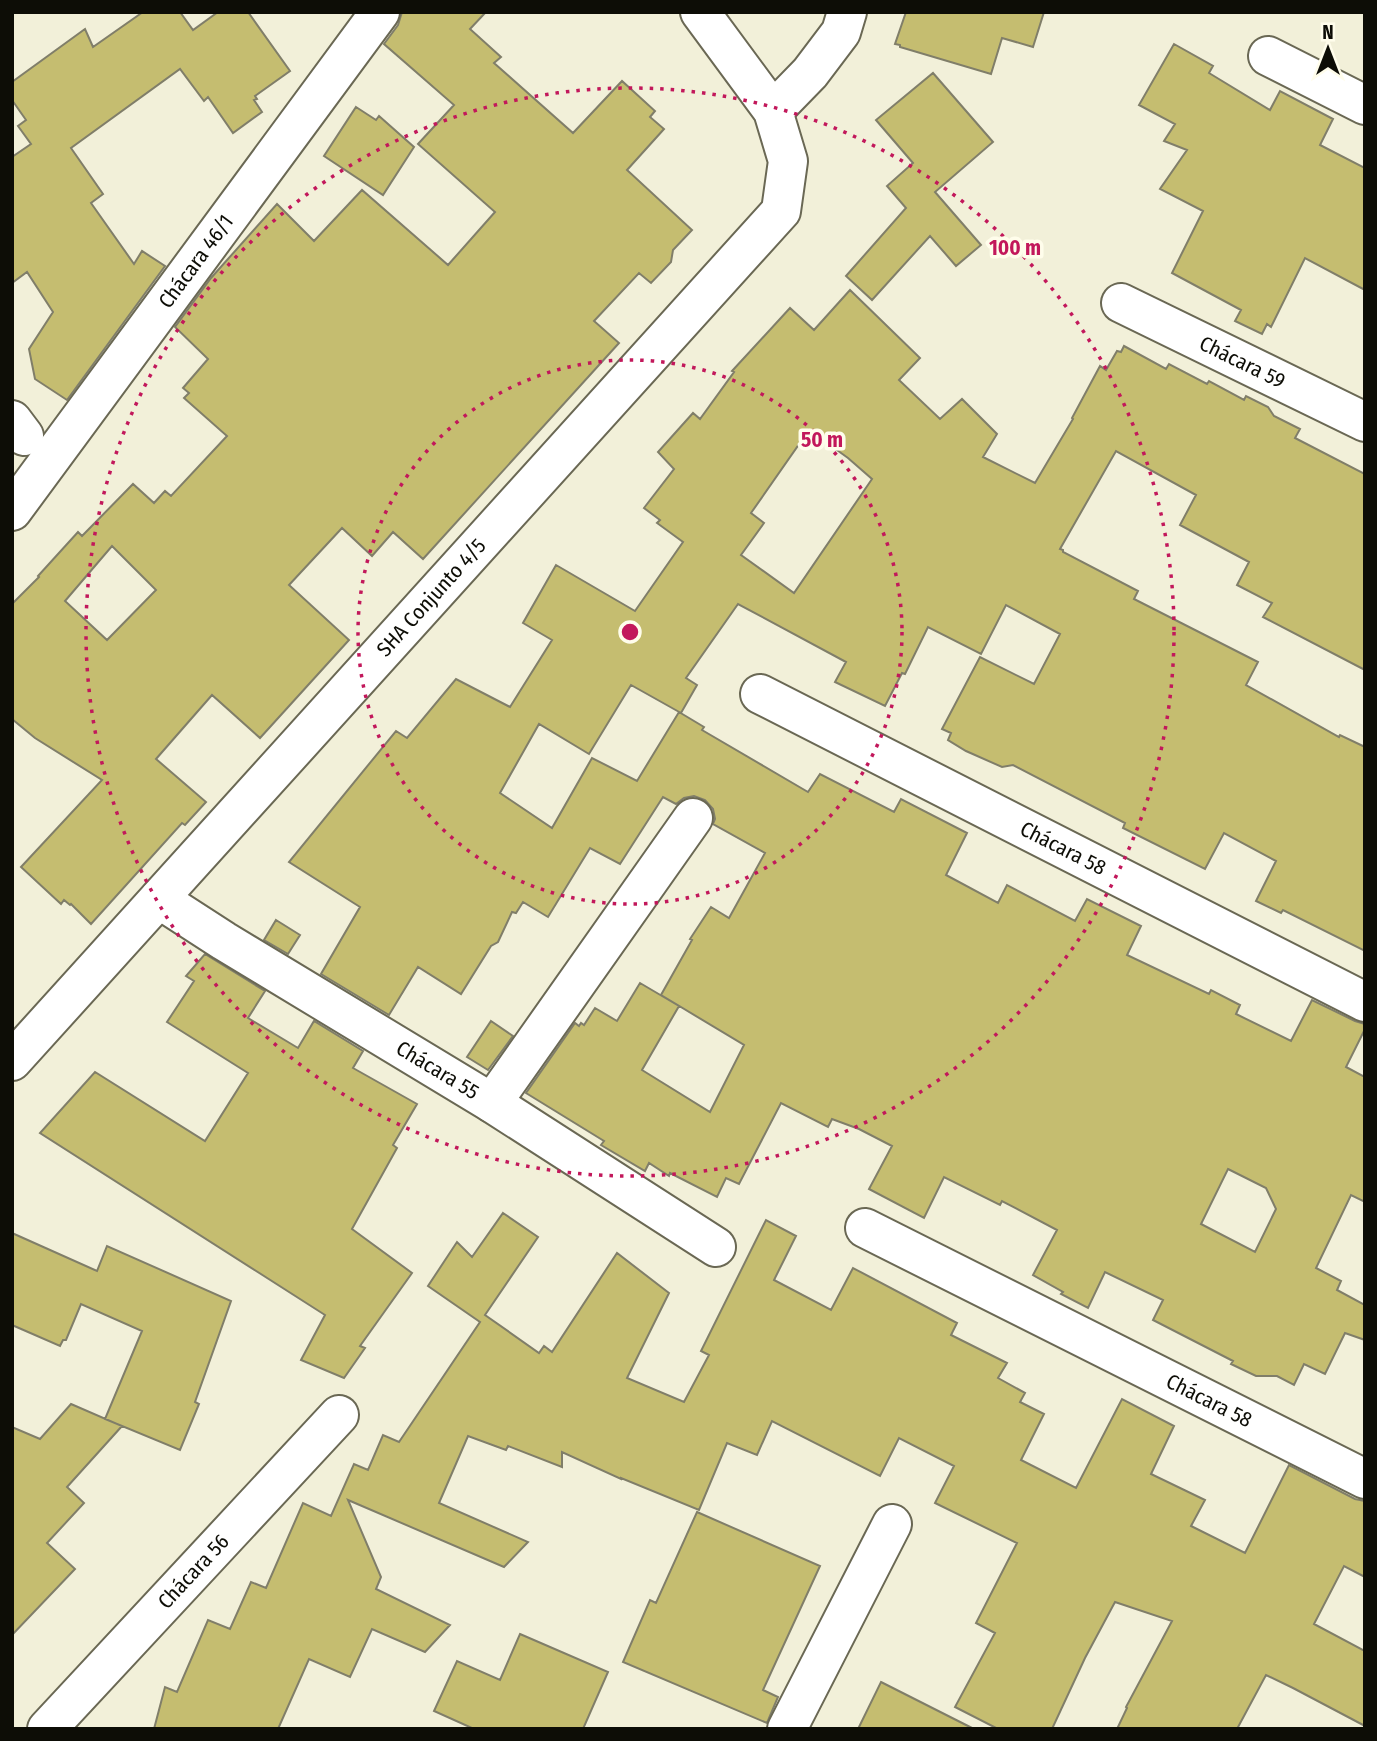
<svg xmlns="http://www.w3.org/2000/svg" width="1377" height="1741" viewBox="0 0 1377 1741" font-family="'Fira Sans Condensed',sans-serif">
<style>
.building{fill:#c5bd70;stroke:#807e69;stroke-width:2;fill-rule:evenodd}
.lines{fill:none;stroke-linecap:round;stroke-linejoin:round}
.minor-casing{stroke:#6a6854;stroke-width:42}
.tertiary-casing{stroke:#6a6854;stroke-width:42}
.minor{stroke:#fff;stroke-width:38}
.tertiary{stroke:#fff;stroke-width:38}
.ring{fill:none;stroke:#c2185b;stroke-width:3.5;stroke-dasharray:3.5 7}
.labels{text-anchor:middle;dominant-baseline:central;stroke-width:7;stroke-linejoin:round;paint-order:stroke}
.street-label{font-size:21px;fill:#0d0d06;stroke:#fffdeb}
.centre{fill:#c2185b;stroke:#fffdeb;stroke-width:3.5}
.ring-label{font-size:21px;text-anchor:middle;font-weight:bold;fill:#c2185b;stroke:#fffdeb;stroke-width:7;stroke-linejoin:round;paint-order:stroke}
</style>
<rect width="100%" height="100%" fill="#f2f0d9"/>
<!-- building -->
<path class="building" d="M 143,12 L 180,12 L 193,30 L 218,12 L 248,12 L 290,71 L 255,96 L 257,99 L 254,100 L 262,112 L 233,133 L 208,97 L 204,101 L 180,69 L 71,148 L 103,194 L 91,203 L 134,264 L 142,251 L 165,266 L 67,400 L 35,379 L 29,349 L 53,312 L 27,272 L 12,283 L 12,157 L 31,144 L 18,126 L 26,120 L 12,100 L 12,82 L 85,29 L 93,47 Z
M 402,12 L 486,12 L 470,29 L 501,57 L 494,63 L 573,133 L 622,81 L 655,111 L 650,117 L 664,129 L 627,170 L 692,230 L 673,250 L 671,262 L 651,283 L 639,273 L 594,321 L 619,343 L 423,559 L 393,532 L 372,556 L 342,528 L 289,585 L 349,640 L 260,738 L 212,695 L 156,759 L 206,802 L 185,825 L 182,823 L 91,924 L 71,904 L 70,905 L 64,900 L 61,904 L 21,867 L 102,780 L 35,738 L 12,719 L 12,604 L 39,577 L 38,576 L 78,532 L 82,536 L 133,484 L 154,503 L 165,491 L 171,496 L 227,436 L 184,398 L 189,393 L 183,388 L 208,359 L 175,327 L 211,278 L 277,204 L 314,241 L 362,190 L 448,265 L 495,212 L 418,144 L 454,105 L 384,44 L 398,25 ZM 112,546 L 156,590 L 107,640 L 65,601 Z
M 906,12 L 1044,12 L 1033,47 L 1002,38 L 991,74 L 900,47 L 900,45 L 895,44 Z
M 1174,44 L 1213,66 L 1209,73 L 1270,110 L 1280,91 L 1333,119 L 1320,145 L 1365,168 L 1365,290 L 1305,258 L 1271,327 L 1267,324 L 1262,334 L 1235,321 L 1241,310 L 1172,273 L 1203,211 L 1160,189 L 1187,150 L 1164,141 L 1175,124 L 1139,105 Z
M 933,73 L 993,142 L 935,192 L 981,245 L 956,266 L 930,236 L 872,300 L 846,276 L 906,208 L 887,186 L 913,163 L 876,120 Z
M 356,107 L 376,120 L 379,116 L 414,147 L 383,195 L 324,156 Z
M 850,290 L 920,358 L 899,380 L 940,419 L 962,399 L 997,434 L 983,457 L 1035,483 L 1073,419 L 1072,418 L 1100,366 L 1106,370 L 1117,351 L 1121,352 L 1124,346 L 1166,369 L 1169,364 L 1207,384 L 1209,381 L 1244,400 L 1246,396 L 1268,407 L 1274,416 L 1300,429 L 1295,438 L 1365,474 L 1365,670 L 1263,617 L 1272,603 L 1237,585 L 1249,562 L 1180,525 L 1196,495 L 1116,451 L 1060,549 L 1063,550 L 1063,552 L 1138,591 L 1134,599 L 1258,662 L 1246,685 L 1339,737 L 1340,735 L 1365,747 L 1365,951 L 1283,910 L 1281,913 L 1256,901 L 1276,861 L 1224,833 L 1205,869 L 1123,828 L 1125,823 L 1013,765 L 1002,767 L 966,751 L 948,740 L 951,733 L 942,729 L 980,657 L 1034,684 L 1060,634 L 1006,605 L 981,654 L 928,627 L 905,674 L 902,673 L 885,706 L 835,682 L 846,662 L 738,604 L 686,678 L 697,685 L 681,713 L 631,685 L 589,754 L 539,724 L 500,793 L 552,828 L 592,758 L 637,781 L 679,712 L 704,727 L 702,730 L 808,792 L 820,774 L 894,812 L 901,799 L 967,833 L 946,875 L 998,903 L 1007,885 L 1075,921 L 1087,899 L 1141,926 L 1127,955 L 1209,994 L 1211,990 L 1240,1005 L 1236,1014 L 1291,1041 L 1312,1000 L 1355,1021 L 1365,1024 L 1365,1029 L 1346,1067 L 1365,1077 L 1365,1202 L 1351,1195 L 1316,1268 L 1341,1281 L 1337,1290 L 1365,1305 L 1365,1340 L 1345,1333 L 1325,1374 L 1304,1364 L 1294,1385 L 1277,1376 L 1256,1376 L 1231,1364 L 1233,1361 L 1153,1320 L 1163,1300 L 1105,1272 L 1088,1308 L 1061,1294 L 1063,1292 L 1033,1275 L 1057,1230 L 1002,1201 L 1000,1205 L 944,1177 L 924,1218 L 869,1189 L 892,1146 L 859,1129 L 832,1119 L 828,1127 L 781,1103 L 739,1184 L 726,1178 L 717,1197 L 670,1173 L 669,1176 L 649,1163 L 645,1171 L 601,1145 L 604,1141 L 526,1093 L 575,1023 L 579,1026 L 581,1023 L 584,1025 L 595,1008 L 617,1021 L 640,983 L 679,1006 L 642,1070 L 710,1112 L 744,1045 L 661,995 L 692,940 L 690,939 L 711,907 L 729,918 L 765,853 L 713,824 L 715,819 L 713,809 L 705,800 L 694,796 L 684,798 L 676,804 L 663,797 L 620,864 L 590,848 L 548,917 L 523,902 L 516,913 L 512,912 L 498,942 L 491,946 L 461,994 L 418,967 L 389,1015 L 321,974 L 360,907 L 289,862 L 396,731 L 407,738 L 456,679 L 510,707 L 552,640 L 523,623 L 556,565 L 635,611 L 683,542 L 657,523 L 660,520 L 644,508 L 674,469 L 658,452 L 693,413 L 700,419 L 734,372 L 732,371 L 790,308 L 814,330 ZM 809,430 L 848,458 L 872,479 L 794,593 L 741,555 L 764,523 L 751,513 ZM 1228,1169 L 1266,1188 L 1276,1209 L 1255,1252 L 1201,1224 Z
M 276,920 L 300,935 L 288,954 L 264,940 Z
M 205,954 L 265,991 L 248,1018 L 298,1048 L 314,1021 L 363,1051 L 353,1068 L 417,1104 L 393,1145 L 397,1148 L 352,1229 L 412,1273 L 360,1346 L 365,1348 L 344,1378 L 301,1360 L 325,1315 L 40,1133 L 95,1072 L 205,1141 L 248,1073 L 167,1022 L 194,981 L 186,976 Z
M 491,1021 L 513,1036 L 488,1070 L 467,1057 Z
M 503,1213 L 538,1237 L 485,1315 L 539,1353 L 544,1346 L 552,1352 L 617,1253 L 669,1293 L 627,1378 L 684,1402 L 709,1355 L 701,1351 L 766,1220 L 796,1236 L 774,1280 L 831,1310 L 853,1268 L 957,1323 L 951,1335 L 1007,1363 L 998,1378 L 1025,1393 L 1020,1402 L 1044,1414 L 1021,1460 L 1076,1488 L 1122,1399 L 1174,1426 L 1151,1474 L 1205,1500 L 1191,1526 L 1245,1553 L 1289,1465 L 1355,1499 L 1365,1501 L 1365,1577 L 1344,1566 L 1314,1624 L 1365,1651 L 1365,1726 L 1293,1688 L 1266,1675 L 1237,1729 L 1117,1729 L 1127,1708 L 1126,1707 L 1172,1621 L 1115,1602 L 1085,1658 L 1052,1729 L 998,1729 L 955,1707 L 995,1633 L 976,1623 L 1017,1543 L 935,1503 L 954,1466 L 899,1438 L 880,1476 L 772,1421 L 757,1455 L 727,1443 L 699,1510 L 621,1478 L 621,1479 L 562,1452 L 562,1467 L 508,1446 L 506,1450 L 468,1436 L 439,1503 L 528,1542 L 504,1567 L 348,1500 L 381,1577 L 376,1589 L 450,1625 L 425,1652 L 372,1629 L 350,1677 L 309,1659 L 278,1729 L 154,1729 L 165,1687 L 177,1692 L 208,1620 L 230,1629 L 251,1582 L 266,1588 L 303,1503 L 331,1516 L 354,1464 L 368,1470 L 383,1435 L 399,1442 L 480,1322 L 428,1286 L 457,1242 L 472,1257 Z
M 12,1233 L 97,1271 L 107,1246 L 231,1301 L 195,1402 L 199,1404 L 180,1450 L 105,1419 L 142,1331 L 81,1304 L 66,1340 L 63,1340 L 60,1346 L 12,1325 Z
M 71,1404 L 122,1426 L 67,1487 L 84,1503 L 47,1543 L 75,1569 L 12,1635 L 12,1427 L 40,1439 Z
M 697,1512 L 820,1566 L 763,1690 L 778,1697 L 767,1723 L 623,1662 L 650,1600 L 656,1603 Z
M 520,1634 L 608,1672 L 583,1729 L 474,1729 L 434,1711 L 457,1661 L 500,1680 Z
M 881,1682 L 974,1729 L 858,1729 Z"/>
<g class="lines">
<!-- minor casing -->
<g class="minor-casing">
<g id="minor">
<path d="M 1268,56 L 1365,105"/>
<path d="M 773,111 L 810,73 L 841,32 L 847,12"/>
<path id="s1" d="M 1121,303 L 1365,422"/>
<path d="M 12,420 L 24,436"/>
<path id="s2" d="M 12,511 L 380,12"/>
<path id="s3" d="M 760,694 L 1365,1002"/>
<path id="s4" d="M 159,899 L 224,941 L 492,1103 L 716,1247"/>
<path d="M 492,1103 L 693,818"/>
<path id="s5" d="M 865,1228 L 1365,1479"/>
<path id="s6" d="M 47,1729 L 339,1415"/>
<path d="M 787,1729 L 892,1524"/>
</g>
</g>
<!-- tertiary casing -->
<g class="tertiary-casing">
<g id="tertiary">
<path id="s7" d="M 12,1061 L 781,211 L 788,161 L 773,111 L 700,12"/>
</g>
</g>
<!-- minor -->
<use href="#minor" class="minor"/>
<!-- tertiary -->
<use href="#tertiary" class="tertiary"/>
</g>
<!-- distance rings -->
<g class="ring">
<circle cx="630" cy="632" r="272"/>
<circle cx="630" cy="632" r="544"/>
</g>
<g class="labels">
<!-- street labels -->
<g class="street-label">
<text stroke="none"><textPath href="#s2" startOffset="310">Chácara 46/1</textPath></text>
<text stroke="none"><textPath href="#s1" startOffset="135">Chácara 59</textPath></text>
<text stroke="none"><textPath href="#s7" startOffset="625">SHA Conjunto 4/5</textPath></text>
<text stroke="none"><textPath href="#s3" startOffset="340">Chácara 58</textPath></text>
<text stroke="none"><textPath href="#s4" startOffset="327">Chácara 55</textPath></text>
<text stroke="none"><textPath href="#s5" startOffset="385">Chácara 58</textPath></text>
<text stroke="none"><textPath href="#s6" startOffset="215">Chácara 56</textPath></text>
</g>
</g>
<circle cx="630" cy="632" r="10" class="centre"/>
<g class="ring-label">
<text x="1015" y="255">100 m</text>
<text x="822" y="447">50 m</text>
</g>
<!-- border -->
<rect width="1377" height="1741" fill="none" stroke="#0d0d06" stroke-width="28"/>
<!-- north arrow -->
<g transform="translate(1328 49)" stroke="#fffdeb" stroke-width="5" paint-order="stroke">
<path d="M0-5L12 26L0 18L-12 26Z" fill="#0d0d06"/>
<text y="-10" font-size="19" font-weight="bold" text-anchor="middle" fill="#0d0d06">N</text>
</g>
</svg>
